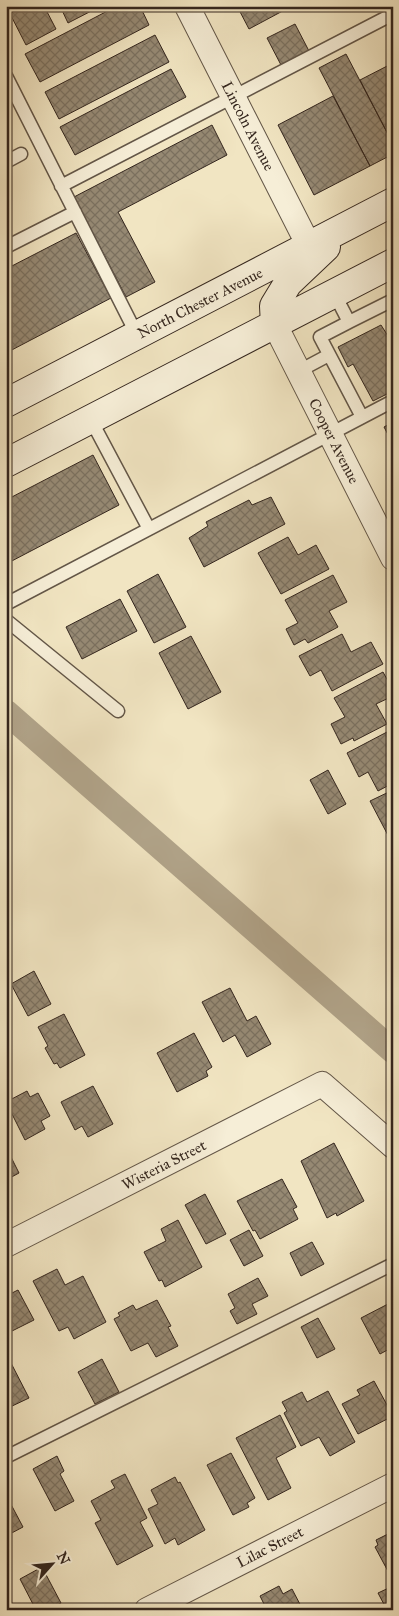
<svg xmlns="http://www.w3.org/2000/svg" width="399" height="1616" viewBox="0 0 399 1616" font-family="'IM FELL Great Primer',serif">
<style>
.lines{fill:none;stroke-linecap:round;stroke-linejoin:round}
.canal{stroke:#b1a48a;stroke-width:25}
.building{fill:url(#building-cross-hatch);stroke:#34261e}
.service-casing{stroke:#635647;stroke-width:15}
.minor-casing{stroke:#635647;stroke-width:26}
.secondary-casing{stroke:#34261e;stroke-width:30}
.service{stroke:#f6eed7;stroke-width:12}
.minor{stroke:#f6eed7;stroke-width:24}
.secondary{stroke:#f6eed7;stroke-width:28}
.labels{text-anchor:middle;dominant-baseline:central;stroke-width:4;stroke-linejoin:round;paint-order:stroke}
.street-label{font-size:15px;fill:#34261e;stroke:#f6eed7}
</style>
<defs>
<pattern id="building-cross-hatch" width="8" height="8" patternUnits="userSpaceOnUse" patternTransform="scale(1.25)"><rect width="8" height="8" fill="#968973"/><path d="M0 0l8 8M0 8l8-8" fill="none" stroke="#7b705e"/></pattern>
</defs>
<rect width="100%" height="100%" fill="#f1e5c2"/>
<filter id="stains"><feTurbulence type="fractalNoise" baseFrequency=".004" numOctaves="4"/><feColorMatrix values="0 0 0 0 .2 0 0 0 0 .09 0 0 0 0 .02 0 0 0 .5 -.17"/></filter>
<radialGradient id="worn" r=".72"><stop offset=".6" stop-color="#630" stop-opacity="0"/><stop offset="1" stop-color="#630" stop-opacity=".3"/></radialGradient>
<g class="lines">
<!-- canal -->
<path class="canal" d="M 6,712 L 393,1051"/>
</g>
<!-- building -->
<path class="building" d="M 6,6 L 44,6 L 56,29 L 26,45 Z
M 60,6 L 101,6 L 68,23 Z
M 117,6 L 140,6 L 149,25 L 40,82 L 25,54 Z
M 237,6 L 292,6 L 249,29 Z
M 295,24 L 309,51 L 281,65 L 267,38 Z
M 155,35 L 169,62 L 59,119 L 45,92 Z
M 346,54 L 393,144 L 393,154 L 370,166 L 319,68 Z
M 393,63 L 393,144 L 360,80 Z
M 171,69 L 186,97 L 75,155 L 60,127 Z
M 333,96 L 370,166 L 314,195 L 278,125 Z
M 212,125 L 227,155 L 118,212 L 155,282 L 126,297 L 74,197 Z
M 76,233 L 111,298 L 6,353 L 6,269 Z
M 381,325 L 388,336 L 393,334 L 393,391 L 373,401 L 353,364 L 348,367 L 338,347 Z
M 393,422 L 393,444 L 384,427 Z
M 93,455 L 119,505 L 6,564 L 6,500 Z
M 271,497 L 285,524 L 204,567 L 189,538 L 208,526 L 206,522 L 249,500 L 252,505 Z
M 288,537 L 298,555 L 316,545 L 329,569 L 281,594 L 258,553 Z
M 158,574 L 186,627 L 154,643 L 127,591 Z
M 333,575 L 347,602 L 329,611 L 338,627 L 308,643 L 305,639 L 294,645 L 286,629 L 298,623 L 285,600 Z
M 120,599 L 137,631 L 82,659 L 66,627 Z
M 342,634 L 351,652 L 371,642 L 383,664 L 332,691 L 321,670 L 310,676 L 299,656 Z
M 191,636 L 221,692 L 188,709 L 159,653 Z
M 383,672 L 393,690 L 393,696 L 376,704 L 387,724 L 354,741 L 353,738 L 341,744 L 331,724 L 345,717 L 334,698 Z
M 387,732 L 393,743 L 393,783 L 378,791 L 368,772 L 359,777 L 347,753 Z
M 328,770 L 346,804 L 328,814 L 310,780 Z
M 393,790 L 393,843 L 392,843 L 370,801 Z
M 34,971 L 51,1004 L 28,1016 L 11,984 Z
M 230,988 L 247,1021 L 256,1016 L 271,1044 L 247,1057 L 235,1035 L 223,1042 L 202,1002 Z
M 64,1014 L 85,1055 L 60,1068 L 57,1063 L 54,1064 L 45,1048 L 48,1046 L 38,1027 Z
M 194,1033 L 212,1067 L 206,1071 L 208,1076 L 177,1092 L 157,1053 Z
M 93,1086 L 113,1124 L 88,1137 L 82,1126 L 75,1130 L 61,1102 Z
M 27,1091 L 30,1097 L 38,1093 L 50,1116 L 41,1121 L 45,1129 L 25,1140 L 6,1102 Z
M 334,1143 L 364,1201 L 337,1216 L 336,1213 L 327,1218 L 301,1161 Z
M 6,1147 L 19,1173 L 6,1180 Z
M 282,1179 L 297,1207 L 293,1209 L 298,1219 L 260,1239 L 255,1230 L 253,1231 L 237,1201 Z
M 205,1194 L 226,1234 L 206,1244 L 185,1205 Z
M 178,1220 L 202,1267 L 165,1287 L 162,1280 L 159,1281 L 144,1252 L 166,1241 L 161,1229 Z
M 249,1230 L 263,1256 L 244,1266 L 230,1240 Z
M 312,1242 L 324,1264 L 301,1276 L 290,1253 Z
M 57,1269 L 65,1285 L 83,1276 L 106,1322 L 74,1339 L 68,1327 L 59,1331 L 33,1281 Z
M 258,1278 L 268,1296 L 252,1304 L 257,1314 L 237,1324 L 230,1311 L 235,1308 L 228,1294 Z
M 18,1290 L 34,1320 L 6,1334 L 6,1296 Z
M 157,1300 L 171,1326 L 168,1327 L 178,1346 L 156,1357 L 148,1343 L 131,1351 L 114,1319 L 120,1316 L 118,1313 L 133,1305 L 136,1310 Z
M 388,1304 L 393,1313 L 393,1347 L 380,1354 L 361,1318 Z
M 318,1318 L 335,1349 L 317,1358 L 301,1327 Z
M 102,1359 L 119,1392 L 95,1404 L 78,1372 Z
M 11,1363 L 29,1398 L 10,1407 L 6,1399 L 6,1365 Z
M 374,1381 L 393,1416 L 358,1434 L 342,1404 L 360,1395 L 357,1390 Z
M 328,1391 L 355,1442 L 330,1456 L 319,1437 L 301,1446 L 284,1413 L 287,1411 L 282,1402 L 302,1392 L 307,1402 Z
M 280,1415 L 296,1447 L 276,1458 L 291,1488 L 268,1500 L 236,1438 Z
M 231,1453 L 255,1498 L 247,1503 L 249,1507 L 233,1515 L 207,1465 Z
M 57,1456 L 64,1471 L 60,1474 L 74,1501 L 55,1511 L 33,1469 Z
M 125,1474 L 147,1518 L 140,1522 L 153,1546 L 117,1565 L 95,1523 L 101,1520 L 91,1501 L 115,1488 L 111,1481 Z
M 175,1477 L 178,1483 L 180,1482 L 205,1530 L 178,1545 L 175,1538 L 165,1544 L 148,1509 L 158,1504 L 151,1490 Z
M 6,1495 L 23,1527 L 6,1536 Z
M 392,1532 L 393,1573 L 390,1575 L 375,1547 L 378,1545 L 376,1540 Z
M 42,1567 L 61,1603 L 48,1610 L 36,1610 L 20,1579 Z
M 279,1586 L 283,1594 L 292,1589 L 303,1610 L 267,1610 L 260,1596 Z
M 393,1586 L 393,1610 L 387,1610 L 378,1593 Z"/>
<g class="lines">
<!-- service casing -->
<g class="service-casing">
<path id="service" d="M 6,76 L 137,335
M 6,162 L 21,154
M 61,186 L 393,14
M 6,247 L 75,212
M 334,293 L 349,322 L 393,300
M 349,322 L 320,337 L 362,417
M 299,371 L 329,355
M 91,420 L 149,529
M 6,604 L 393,401
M 6,620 L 118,711
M 6,1457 L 393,1264"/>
</g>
<!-- minor casing -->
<g class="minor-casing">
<path id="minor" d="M 187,6 L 309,246
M 275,325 L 393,558
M 6,1245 L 322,1084 L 393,1146
M 147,1610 L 393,1485"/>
</g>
<!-- secondary casing -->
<g class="secondary-casing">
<path id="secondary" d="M 275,325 L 274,306 L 288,283 L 326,247
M 6,403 L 393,202
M 6,463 L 393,263"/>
</g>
<!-- service -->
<use href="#service" class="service"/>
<!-- minor -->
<use href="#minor" class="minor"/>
<!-- secondary -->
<use href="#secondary" class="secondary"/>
</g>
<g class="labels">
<!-- street labels -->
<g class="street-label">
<text transform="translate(248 126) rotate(63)">Lincoln Avenue</text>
<text transform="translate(200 303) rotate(-27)">North Chester Avenue</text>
<text transform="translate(334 441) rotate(63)">Cooper Avenue</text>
<text transform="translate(164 1165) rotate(-27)">Wisteria Street</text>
<text transform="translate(270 1547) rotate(-27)">Lilac Street</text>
</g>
</g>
<!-- margin -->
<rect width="399" height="1616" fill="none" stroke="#f1e5c2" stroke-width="25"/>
<rect x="8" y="8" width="384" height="1601" fill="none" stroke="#34261e" stroke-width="2.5"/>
<rect x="12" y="12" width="374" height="1591" fill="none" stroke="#34261e"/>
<!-- north arrow -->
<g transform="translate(52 1564) rotate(63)" stroke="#f6eed7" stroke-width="4" paint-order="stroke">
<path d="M0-4L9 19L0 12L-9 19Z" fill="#34261e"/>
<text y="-8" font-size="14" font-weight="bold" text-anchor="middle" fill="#34261e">N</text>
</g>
<rect width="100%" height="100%" filter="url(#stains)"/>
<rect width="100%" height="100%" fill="url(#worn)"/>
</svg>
